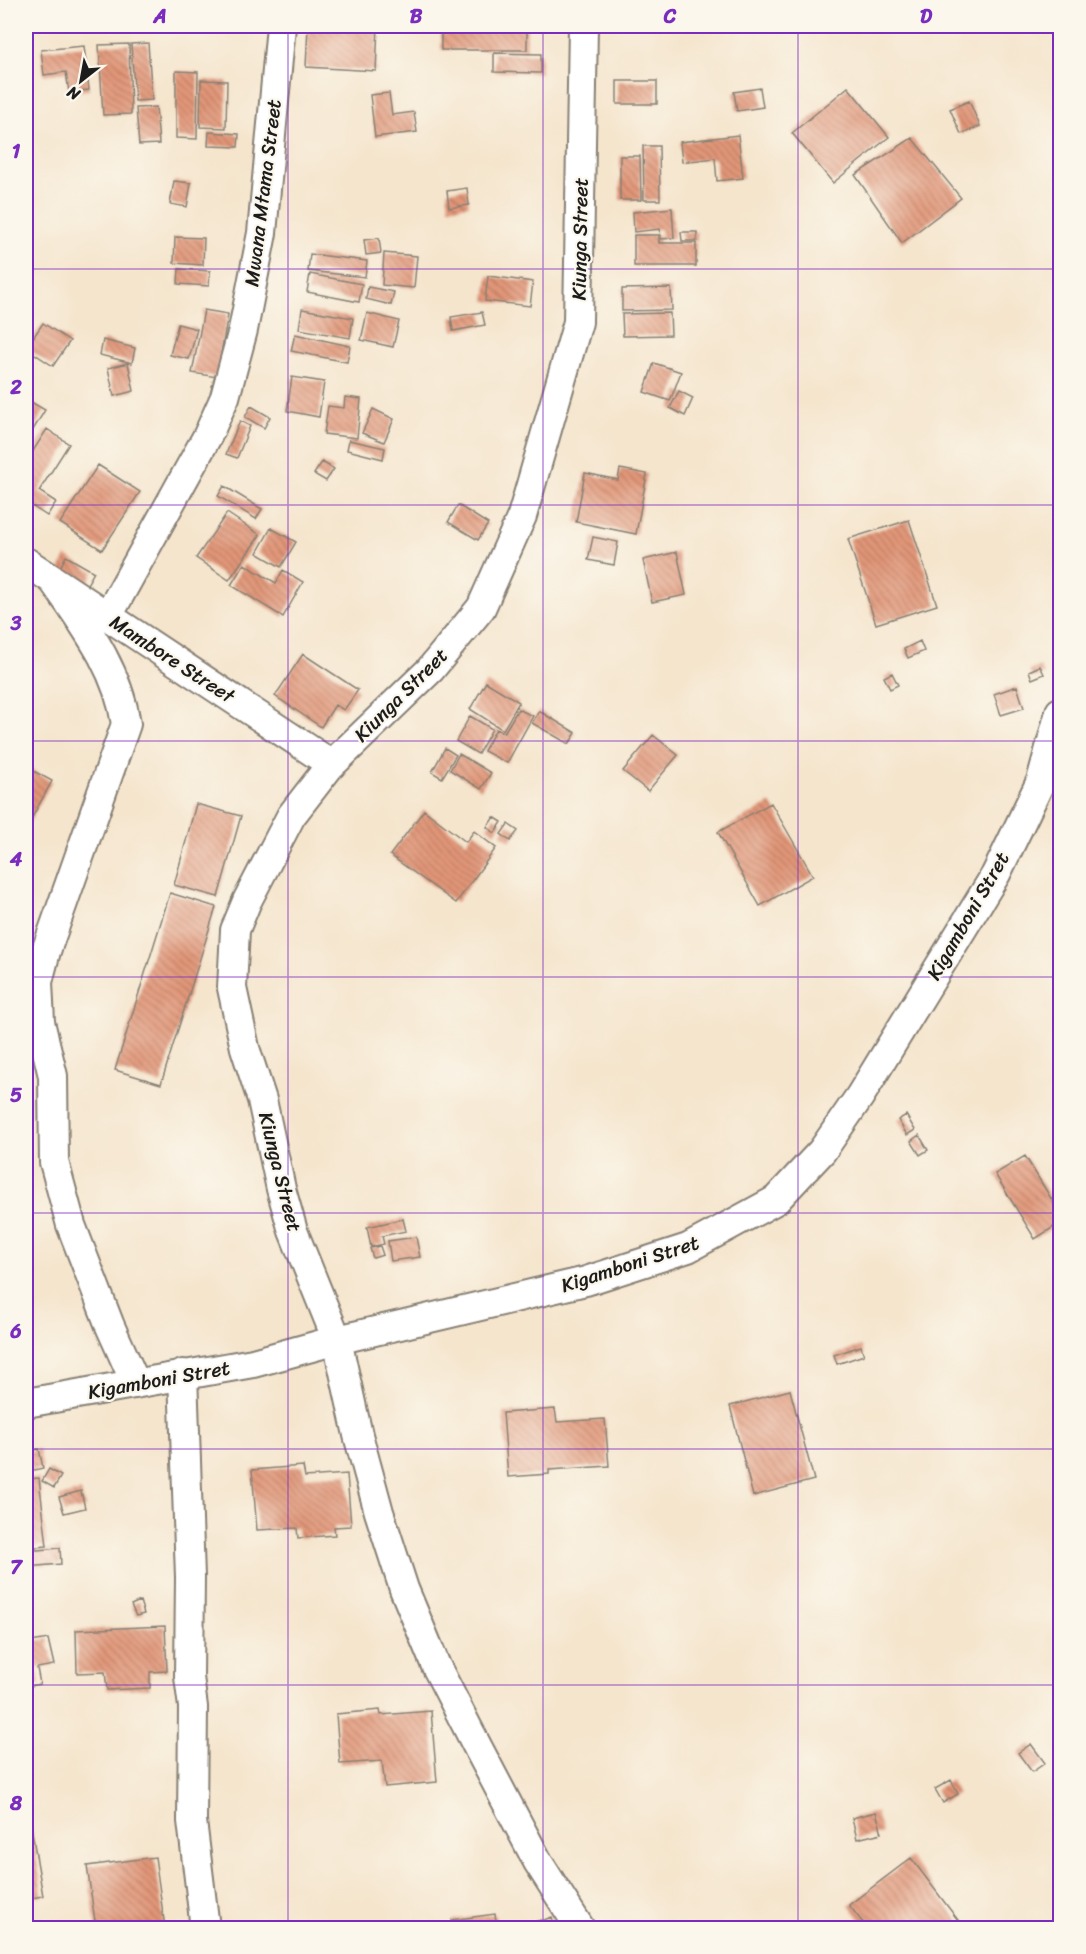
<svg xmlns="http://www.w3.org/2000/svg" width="1086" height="1954" viewBox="0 0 1086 1954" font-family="Sriracha,sans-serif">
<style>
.building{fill:url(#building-back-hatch)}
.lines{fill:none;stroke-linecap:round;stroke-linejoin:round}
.street-casing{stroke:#888074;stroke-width:32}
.street{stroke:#fff;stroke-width:28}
.grid{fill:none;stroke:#7b2cbf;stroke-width:1.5;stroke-opacity:0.55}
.labels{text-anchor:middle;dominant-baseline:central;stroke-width:4.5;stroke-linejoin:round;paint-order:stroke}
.street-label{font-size:20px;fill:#1c1c1c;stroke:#fbf7ec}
.neatline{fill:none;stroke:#7b2cbf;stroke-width:2}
.grid-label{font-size:20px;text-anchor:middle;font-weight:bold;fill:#7b2cbf}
</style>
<defs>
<pattern id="building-back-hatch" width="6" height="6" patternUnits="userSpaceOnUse" patternTransform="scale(1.5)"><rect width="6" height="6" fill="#e29678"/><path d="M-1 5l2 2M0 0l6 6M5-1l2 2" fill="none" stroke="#b67a62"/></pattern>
</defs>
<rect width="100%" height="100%" fill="#fbf7ec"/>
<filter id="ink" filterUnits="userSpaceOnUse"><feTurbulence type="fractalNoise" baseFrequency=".0167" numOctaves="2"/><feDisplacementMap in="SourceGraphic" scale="12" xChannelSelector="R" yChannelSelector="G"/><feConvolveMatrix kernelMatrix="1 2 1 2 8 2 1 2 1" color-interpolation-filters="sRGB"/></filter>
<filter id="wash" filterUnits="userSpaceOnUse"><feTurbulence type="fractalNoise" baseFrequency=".008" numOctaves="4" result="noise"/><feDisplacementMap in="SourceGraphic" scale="24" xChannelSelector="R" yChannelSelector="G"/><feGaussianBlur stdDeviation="1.35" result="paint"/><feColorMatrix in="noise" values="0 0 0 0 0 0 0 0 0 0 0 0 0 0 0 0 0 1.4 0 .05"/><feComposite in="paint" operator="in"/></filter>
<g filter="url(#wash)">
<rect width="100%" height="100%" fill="#f5e5cd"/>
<g id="blocks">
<!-- building -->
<path class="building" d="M 308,26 L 378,26 L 376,71 L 306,67 Z
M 441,26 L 527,26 L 527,50 L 441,50 Z
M 148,43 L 152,100 L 135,101 L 131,44 Z
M 129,44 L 131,114 L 103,115 L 99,45 Z
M 84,46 L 89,90 L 69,92 L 66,72 L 44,75 L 41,50 Z
M 494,53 L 541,54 L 541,73 L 494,72 Z
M 176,71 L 198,72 L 197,139 L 176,138 Z
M 201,80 L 227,81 L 226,128 L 200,127 Z
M 617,81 L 657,81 L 657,104 L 617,104 Z
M 848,87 L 889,137 L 833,183 L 792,133 Z
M 760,88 L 763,107 L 737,111 L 734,92 Z
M 389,93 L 392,115 L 414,112 L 417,132 L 375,137 L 370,95 Z
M 969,101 L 980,126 L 961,134 L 950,109 Z
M 156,107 L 159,144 L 139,145 L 136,108 Z
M 209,132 L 239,134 L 238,147 L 208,146 Z
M 738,135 L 743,178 L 717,181 L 715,158 L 682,162 L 680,142 Z
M 912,138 L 961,198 L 902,243 L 855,175 Z
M 643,146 L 659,146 L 660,200 L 644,200 Z
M 620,156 L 640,156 L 641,200 L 620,200 Z
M 174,181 L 191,183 L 187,207 L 170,204 Z
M 467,188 L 469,205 L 449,208 L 447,191 Z
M 672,208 L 674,238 L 661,239 L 660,229 L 634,232 L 633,212 Z
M 681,232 L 697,232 L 697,241 L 682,241 Z
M 634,235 L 659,235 L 659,243 L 696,243 L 696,266 L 634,266 Z
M 175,237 L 204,238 L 203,265 L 174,263 Z
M 379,238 L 381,253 L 366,255 L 364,240 Z
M 384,253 L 417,256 L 414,288 L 382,285 Z
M 310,254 L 367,261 L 365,277 L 308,271 Z
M 179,269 L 210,271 L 209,286 L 178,284 Z
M 310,274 L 362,284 L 359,302 L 307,292 Z
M 488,276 L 533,282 L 530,306 L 485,301 Z
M 368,287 L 394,292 L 391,305 L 366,299 Z
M 671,288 L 672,310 L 622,311 L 622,289 Z
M 302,309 L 353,318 L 350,338 L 299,329 Z
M 204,310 L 228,314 L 217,377 L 192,373 Z
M 482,312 L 485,325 L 453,331 L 451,317 Z
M 367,313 L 399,321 L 393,347 L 361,340 Z
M 670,313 L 671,335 L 623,336 L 622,314 Z
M 43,323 L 70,341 L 53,366 L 26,348 Z
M 178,324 L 197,329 L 189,359 L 170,355 Z
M 295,334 L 350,346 L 347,362 L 291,351 Z
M 103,340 L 135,348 L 132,363 L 100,355 Z
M 128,363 L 134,391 L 114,396 L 108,368 Z
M 654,363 L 681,372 L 670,401 L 644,392 Z
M 292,377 L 324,382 L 319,417 L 287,411 Z
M 679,391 L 693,398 L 685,416 L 670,408 Z
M 345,397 L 361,399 L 357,438 L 324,434 L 328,406 L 344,408 Z
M 31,402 L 45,410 L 33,430 L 26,426 L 26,411 Z
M 251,406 L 270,417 L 264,428 L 245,417 Z
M 373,409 L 394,419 L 384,442 L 362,433 Z
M 240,421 L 250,426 L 237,458 L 226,454 Z
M 47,429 L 69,444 L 39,491 L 56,502 L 47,516 L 26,502 L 26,462 Z
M 349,440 L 385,448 L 383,459 L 347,450 Z
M 322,462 L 334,469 L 326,481 L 314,474 Z
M 98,465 L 140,492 L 102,550 L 60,523 Z
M 620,469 L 647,474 L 636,534 L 576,522 L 585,473 L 618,480 Z
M 224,486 L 262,509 L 256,519 L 218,496 Z
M 458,505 L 488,524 L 478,540 L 448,522 Z
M 227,513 L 260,535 L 229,580 L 196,558 Z
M 909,520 L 937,605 L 876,624 L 848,539 Z
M 271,528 L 296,542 L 281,567 L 257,553 Z
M 593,537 L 618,542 L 614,565 L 588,560 Z
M 677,552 L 686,595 L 652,602 L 643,560 Z
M 66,556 L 94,572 L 85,588 L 58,572 Z
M 244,564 L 276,583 L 283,570 L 303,582 L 283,617 L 231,585 Z
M 920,641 L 924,651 L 908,658 L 904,649 Z
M 303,654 L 358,690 L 344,710 L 335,705 L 321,727 L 275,696 Z
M 1040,666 L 1044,674 L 1032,679 L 1029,671 Z
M 892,673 L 898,685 L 890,689 L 884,677 Z
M 486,682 L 519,702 L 503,730 L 470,709 Z
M 1017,686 L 1024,708 L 1001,715 L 994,694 Z
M 518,709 L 533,716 L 507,763 L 484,751 L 496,729 L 504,733 Z
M 539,711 L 576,733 L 569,744 L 532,723 Z
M 470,716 L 492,729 L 478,754 L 456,741 Z
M 653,735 L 678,755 L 648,791 L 623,771 Z
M 445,748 L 456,755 L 442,778 L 432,772 Z
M 459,754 L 491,773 L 481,789 L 450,770 Z
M 26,767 L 52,781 L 29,823 L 26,821 Z
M 771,803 L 813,876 L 760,906 L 718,832 Z
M 196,804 L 241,816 L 218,897 L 174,885 Z
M 424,810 L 466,842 L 474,831 L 496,848 L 456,903 L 390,855 Z
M 494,817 L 502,822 L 495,833 L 487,827 Z
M 508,824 L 518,831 L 510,841 L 501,834 Z
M 170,893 L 216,907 L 161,1084 L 115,1070 Z
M 906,1115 L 915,1130 L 907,1135 L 898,1120 Z
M 919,1135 L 928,1150 L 920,1155 L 911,1141 Z
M 1025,1156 L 1060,1213 L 1060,1223 L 1035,1239 L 995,1174 Z
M 403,1219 L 406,1231 L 382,1236 L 384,1244 L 371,1247 L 367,1227 Z
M 416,1237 L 420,1257 L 391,1261 L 388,1241 Z
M 380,1246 L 383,1255 L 373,1258 L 370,1248 Z
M 861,1346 L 864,1355 L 837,1364 L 834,1355 Z
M 790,1390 L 814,1480 L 753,1496 L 730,1406 Z
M 555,1409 L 557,1422 L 605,1419 L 609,1466 L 549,1470 L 549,1474 L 508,1477 L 503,1413 Z
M 39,1449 L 43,1468 L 26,1472 L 26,1452 Z
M 303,1466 L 305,1477 L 347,1474 L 351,1526 L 334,1527 L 335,1535 L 298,1538 L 297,1528 L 257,1530 L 252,1470 Z
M 49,1469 L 61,1476 L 54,1488 L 42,1481 Z
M 39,1478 L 47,1546 L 26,1548 L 26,1479 Z
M 81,1491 L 85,1508 L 64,1513 L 59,1497 Z
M 60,1548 L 61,1564 L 26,1567 L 26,1551 Z
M 140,1601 L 144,1614 L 136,1616 L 131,1605 Z
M 165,1626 L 167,1671 L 150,1672 L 150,1688 L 107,1690 L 105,1672 L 77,1673 L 76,1630 Z
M 48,1639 L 54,1665 L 37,1668 L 40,1684 L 26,1687 L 26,1643 Z
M 380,1710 L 381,1715 L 431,1711 L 437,1782 L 385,1787 L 382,1761 L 340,1764 L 336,1714 Z
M 1031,1744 L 1045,1763 L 1032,1772 L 1018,1753 Z
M 951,1780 L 958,1794 L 943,1803 L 935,1789 Z
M 876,1812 L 882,1833 L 857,1839 L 852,1818 Z
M 31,1826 L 43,1896 L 26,1899 L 26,1827 Z
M 155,1857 L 165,1928 L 96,1928 L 87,1866 Z
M 911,1858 L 964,1928 L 867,1928 L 849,1905 Z
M 495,1914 L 497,1928 L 453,1928 L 452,1920 Z
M 552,1917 L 554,1926 L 547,1928 L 544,1920 Z
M 541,1920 L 544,1928 L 530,1928 L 528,1924 Z"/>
</g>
</g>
<g filter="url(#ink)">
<use href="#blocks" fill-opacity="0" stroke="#888074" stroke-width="1.5"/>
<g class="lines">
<!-- street casing -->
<g class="street-casing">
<path id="street" d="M 26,562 L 319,756
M 53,580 C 84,625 118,668 126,724 L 46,951 L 38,982 L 40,1022 L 53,1076 L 54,1162 L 71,1225 L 110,1326 L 136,1384
M 108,616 L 208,435 L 225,397 L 243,330 L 262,233 L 281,26
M 183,1374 L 190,1577 L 189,1677 L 193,1707 L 192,1821 L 205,1928
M 26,1403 L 253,1363 L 337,1340 L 586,1281 L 688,1248 L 776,1200 L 822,1151 L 860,1096 L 996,874 L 1041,781 L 1060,712
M 580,1928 L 538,1862 L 477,1746 L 436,1666 L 404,1589 L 379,1512 L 358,1435 L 337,1340 L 293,1231 L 281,1189 L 262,1100 L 245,1048 L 232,988 L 235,930 L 247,901 L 291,816 L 329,767 L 430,670 L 481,608 L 522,516 L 578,322 L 583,26"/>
</g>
<!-- street -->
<use href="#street" class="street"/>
</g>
</g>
<!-- grid -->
<path class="grid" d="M 288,26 L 288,1928M 543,26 L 543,1928M 798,26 L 798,1928M 26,269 L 1060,269M 26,505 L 1060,505M 26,741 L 1060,741M 26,977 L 1060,977M 26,1213 L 1060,1213M 26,1449 L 1060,1449M 26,1685 L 1060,1685"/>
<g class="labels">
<!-- street labels -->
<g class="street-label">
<text transform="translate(263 193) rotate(-83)">Mwana Mtama Street</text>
<text transform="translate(580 239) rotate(-89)">Kiunga Street</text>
<text transform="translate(172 659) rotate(33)">Mambore Street</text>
<text transform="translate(401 695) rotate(-45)">Kiunga Street</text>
<text transform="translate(968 916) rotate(-60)">Kigamboni Stret</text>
<text transform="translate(280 1172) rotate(76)">Kiunga Street</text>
<text transform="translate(630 1264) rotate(-18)">Kigamboni Stret</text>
<text transform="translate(159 1380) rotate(-10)">Kigamboni Stret</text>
</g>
</g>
<!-- margin -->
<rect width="1086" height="1954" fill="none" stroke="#fbf7ec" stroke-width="66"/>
<!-- north arrow -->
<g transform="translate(81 81) rotate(211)" stroke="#fbf7ec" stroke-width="4.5" paint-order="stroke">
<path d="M0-4.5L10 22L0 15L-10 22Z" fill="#1c1c1c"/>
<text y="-9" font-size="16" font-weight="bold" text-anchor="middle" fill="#1c1c1c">N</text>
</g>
<rect x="33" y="33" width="1020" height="1888" class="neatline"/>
<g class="grid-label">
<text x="160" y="23">A</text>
<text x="416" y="23">B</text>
<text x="670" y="23">C</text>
<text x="926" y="23">D</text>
<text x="16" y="158">1</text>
<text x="16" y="394">2</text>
<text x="16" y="630">3</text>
<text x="16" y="866">4</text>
<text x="16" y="1102">5</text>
<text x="16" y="1338">6</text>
<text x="16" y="1574">7</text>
<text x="16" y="1810">8</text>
</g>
</svg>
